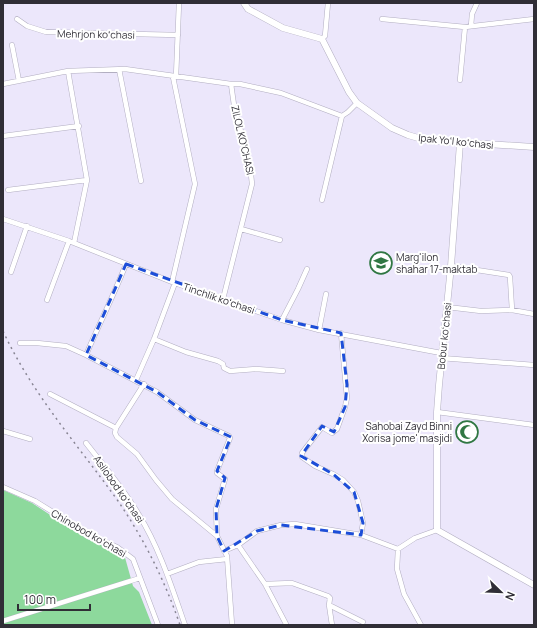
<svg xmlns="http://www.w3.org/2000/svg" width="537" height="628" viewBox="0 0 537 628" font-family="Manrope,sans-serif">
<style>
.green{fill:#8dd99c}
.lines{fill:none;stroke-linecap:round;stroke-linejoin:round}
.minor-casing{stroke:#b2aec1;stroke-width:5.5}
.tertiary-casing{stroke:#b2aec1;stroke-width:7}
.minor{stroke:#fff;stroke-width:4.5}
.tertiary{stroke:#fff;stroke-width:6}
.rail{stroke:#888593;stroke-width:1.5;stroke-dasharray:2 4;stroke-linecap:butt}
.marked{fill:none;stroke:#1d4ed8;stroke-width:3;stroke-dasharray:8 5;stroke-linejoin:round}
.labels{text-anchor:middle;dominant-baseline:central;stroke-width:4;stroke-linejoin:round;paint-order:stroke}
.street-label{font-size:10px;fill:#302e36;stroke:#fff}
.poi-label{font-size:10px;fill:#302e36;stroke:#fff;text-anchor:start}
</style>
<rect width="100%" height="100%" fill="#ece7fb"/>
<!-- green -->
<path class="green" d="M 3,490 L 32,503 L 87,539 L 124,554 L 133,586 L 139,592 L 152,625 L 3,625 Z"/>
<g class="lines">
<!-- minor casing -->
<g class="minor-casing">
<path id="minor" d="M 17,19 L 27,26 L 46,32 L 178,35
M 382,19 L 465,27 L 534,19
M 471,26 L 472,14 L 477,3
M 322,39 L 325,36 L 328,3
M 12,45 L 19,81
M 119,69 L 141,181
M 68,71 L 87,180 L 74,243
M 176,77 L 179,3
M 460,80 L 465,27
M 3,84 L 68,71 L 125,69 L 231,84 L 234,105 L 250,165 L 252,184 L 223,299
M 231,84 L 240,84 L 281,93 L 342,116 L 348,112 L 357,103
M 3,136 L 79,126
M 8,190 L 87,180
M 322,200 L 342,116
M 3,219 L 69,241 L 172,282 L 282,320 L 319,330 L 441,353
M 241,229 L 280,240
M 451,266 L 509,275 L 510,277 L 512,310
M 11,272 L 27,226
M 172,282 L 195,184 L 173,77
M 47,300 L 69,241
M 447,307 L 481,311 L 512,310 L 534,314
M 282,320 L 298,289 L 307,269
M 319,330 L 326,294
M 341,333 L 347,398 L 345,407 L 337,429 L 332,433 L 322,427 L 302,453 L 302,457 L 315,466 L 333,474 L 343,480 L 354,492 L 358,501 L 363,523 L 361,535
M 154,339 L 186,352 L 218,361 L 223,364 L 224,368 L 230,371 L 256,369 L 283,371
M 20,343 L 37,343 L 66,346 L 86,355 L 157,392 L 195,420 L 229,436 L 230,438 L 217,471 L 217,473 L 225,479 L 216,509 L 217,536 L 227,556 L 232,625
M 86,355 C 99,324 114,295 126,264
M 441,358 L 534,365
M 136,380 L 154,339 L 175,283
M 144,384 L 116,428 L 115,433 L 117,437 L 137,454 L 156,480 L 172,499 L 217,536
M 50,394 L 116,428
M 437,412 L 534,425
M 3,431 L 30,439
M 86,443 C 104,466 124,489 139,515 C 160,549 172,588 185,625
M 3,487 L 35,501 L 90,535 L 117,547 L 133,559 L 158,625
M 238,545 L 265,584 L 286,624
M 398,549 L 397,569 L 404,594 L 421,625
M 224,551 L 238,545 L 257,531 L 281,525 L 295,524 L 361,535 L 398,549 L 415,538 L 437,530
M 167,574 L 199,562 L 227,559
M 265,584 L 292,583 L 328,596 L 330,598 L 329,605 L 332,625
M 329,605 L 363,622
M 3,621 L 140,578"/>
</g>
<!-- tertiary casing -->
<g class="tertiary-casing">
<path id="tertiary" d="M 244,3 L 248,9 L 283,28 L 322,39 L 349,92 L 357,103 L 392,128 L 408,135 L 425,140 L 534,147
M 460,143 L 451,266 L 439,385 L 437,412 L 437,530 L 534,585"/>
</g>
<!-- minor -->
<use href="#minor" class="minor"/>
<!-- tertiary -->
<use href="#tertiary" class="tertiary"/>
<!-- rail -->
<path class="rail" d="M 3,331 C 32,394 78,445 118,501 C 144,539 165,581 180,625"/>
</g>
<!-- marked area -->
<path class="marked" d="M 126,264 L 282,320 L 341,333 L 347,385 L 345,407 L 334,432 L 322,426 L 301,456 L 333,474 L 354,492 L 363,523 L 361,535 L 281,525 L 257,531 L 224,551 L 217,536 L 216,509 L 225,478 L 217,471 L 231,437 L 195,420 L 157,392 L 86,355 Z"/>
<!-- icons -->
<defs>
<g id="school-ring" transform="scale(1.15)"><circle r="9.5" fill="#fff" stroke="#307743" stroke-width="1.5"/><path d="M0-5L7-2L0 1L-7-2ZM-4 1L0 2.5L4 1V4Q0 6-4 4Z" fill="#307743"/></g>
<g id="mosque-ring" transform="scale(1.15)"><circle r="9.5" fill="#fff" stroke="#307743" stroke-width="1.5"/><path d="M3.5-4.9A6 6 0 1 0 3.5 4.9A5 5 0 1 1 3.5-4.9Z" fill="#307743"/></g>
</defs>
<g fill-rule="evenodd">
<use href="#school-ring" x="381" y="263"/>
<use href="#mosque-ring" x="467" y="432"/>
</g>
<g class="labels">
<!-- street labels -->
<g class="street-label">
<text transform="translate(96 34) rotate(1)">Mehrjon koʻchasi</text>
<text transform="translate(243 140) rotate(77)">ZILOL KO‘CHASI</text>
<text transform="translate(456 141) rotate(6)">Ipak Yoʻl koʻchasi</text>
<text transform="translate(219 298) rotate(19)">Tinchlik koʻchasi</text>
<text transform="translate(444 336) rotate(-84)">Bobur koʻchasi</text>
<text transform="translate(119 489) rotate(55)">Asilobod koʻchasi</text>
<text transform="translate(89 533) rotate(30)">Chinobod koʻchasi</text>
</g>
<!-- poi labels -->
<g class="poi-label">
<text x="396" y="257">Marg'ilon<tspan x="396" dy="12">shahar 17-maktab</tspan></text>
<text x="452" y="426" text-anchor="end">Sahobai Zayd Binni<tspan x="452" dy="12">Xorisa jome' masjidi</tspan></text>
</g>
</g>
<!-- border -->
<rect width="537" height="628" fill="none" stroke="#302e36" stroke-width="8"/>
<!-- north arrow -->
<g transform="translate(501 592) rotate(113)" stroke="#ffffff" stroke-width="3" paint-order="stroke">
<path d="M0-3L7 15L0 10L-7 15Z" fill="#302e36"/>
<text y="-6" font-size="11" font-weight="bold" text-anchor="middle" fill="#302e36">N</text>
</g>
<!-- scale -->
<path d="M18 604v6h72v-6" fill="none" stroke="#302e36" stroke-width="2"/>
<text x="24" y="604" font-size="12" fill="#302e36" stroke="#ffffff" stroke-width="3" paint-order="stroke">100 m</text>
</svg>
